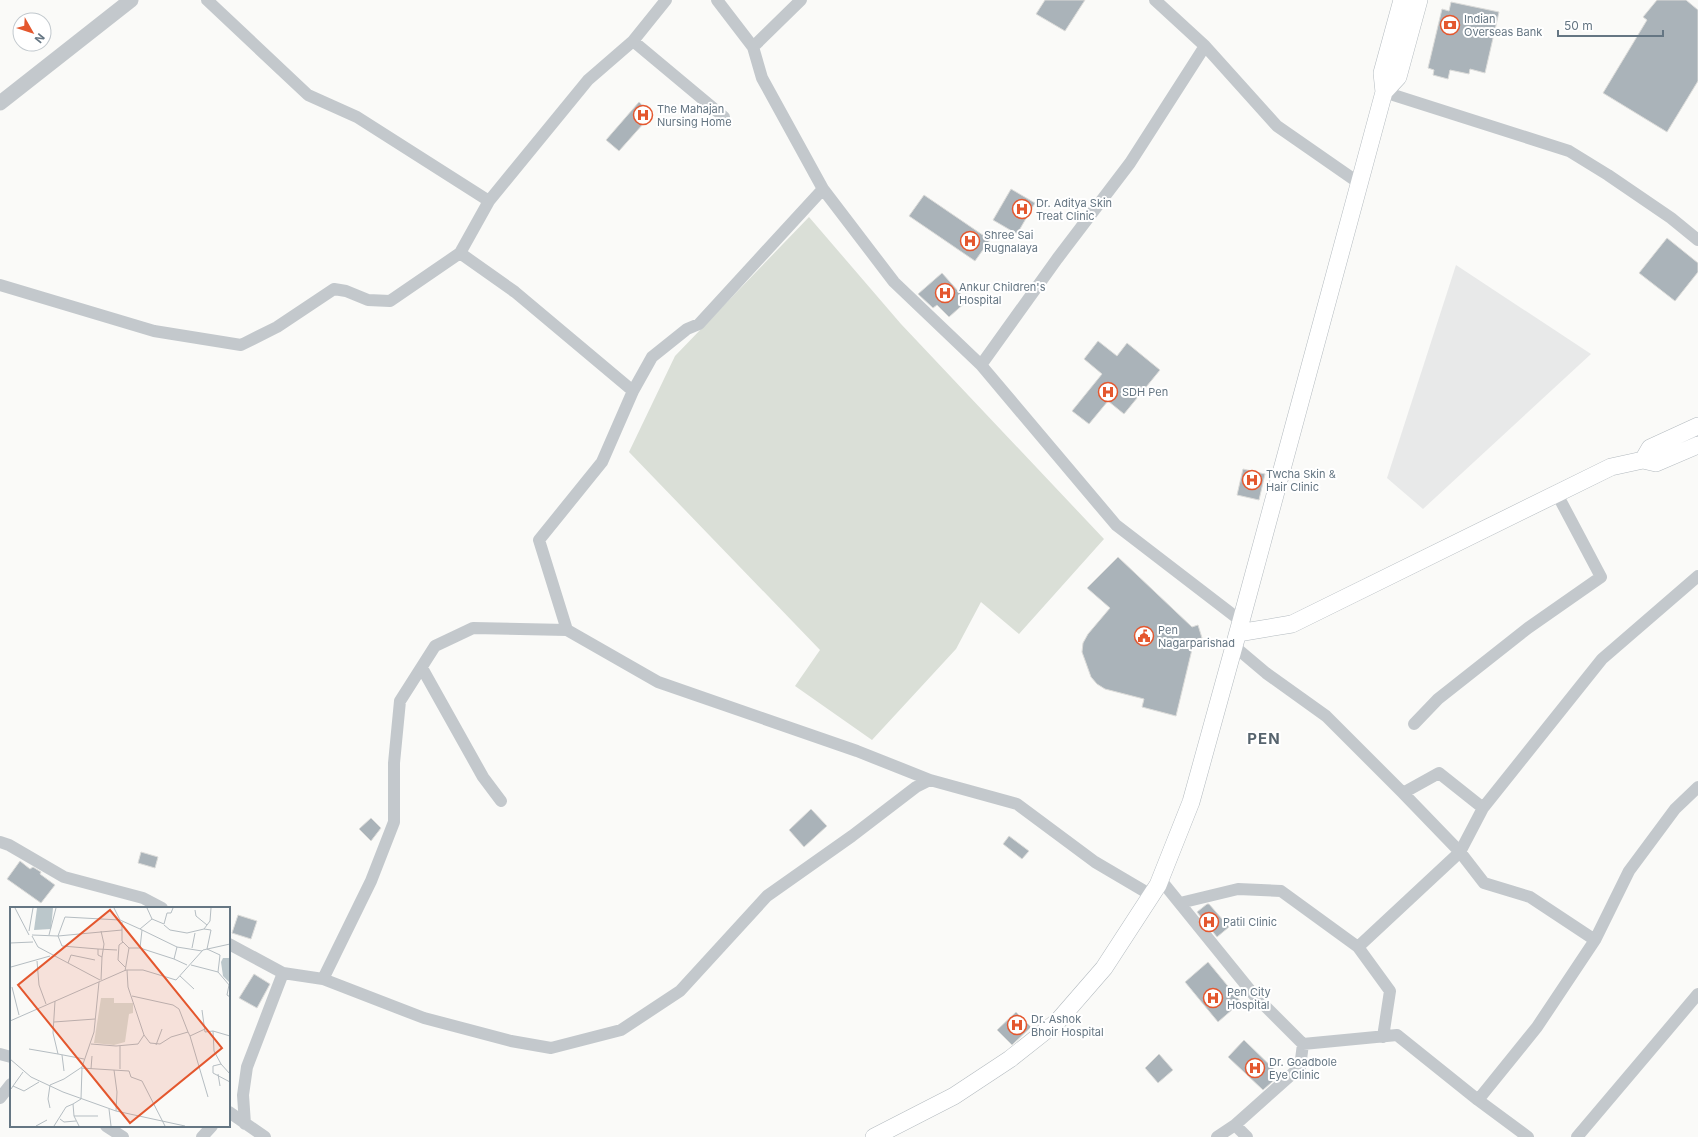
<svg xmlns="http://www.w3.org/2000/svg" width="1698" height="1137" viewBox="0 0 1698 1137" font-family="Inter,sans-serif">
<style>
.built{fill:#e8e9e9}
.green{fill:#dadfd7}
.building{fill:#aab3b9;stroke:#dcdcda}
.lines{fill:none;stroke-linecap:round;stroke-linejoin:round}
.secondary-casing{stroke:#b3babf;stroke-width:18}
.minor{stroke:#c3c8cc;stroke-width:12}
.tertiary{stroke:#c3c8cc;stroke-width:15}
.secondary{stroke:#fff;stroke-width:17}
.labels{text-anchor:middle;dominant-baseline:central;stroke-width:4;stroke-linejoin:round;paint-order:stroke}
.poi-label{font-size:11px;fill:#657683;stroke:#fff;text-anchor:start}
.district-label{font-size:15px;font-weight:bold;letter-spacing:1px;fill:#57646e;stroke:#fff}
.inset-road{fill:none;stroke:#b5bdc2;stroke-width:1}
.view{fill:#e4572e;fill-opacity:0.15;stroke:#e4572e;stroke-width:2}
.inset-edge{fill:none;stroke:#657683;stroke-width:2}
</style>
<rect width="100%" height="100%" fill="#fafaf8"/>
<!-- built -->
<path class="built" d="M 1456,265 L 1591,354 L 1423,509 L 1387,478 Z"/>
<!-- green -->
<path class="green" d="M 809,217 L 901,324 L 1104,539 L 1019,634 L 981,602 L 956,649 L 872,740 L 795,686 L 820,650 L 629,452 L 675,356 Z"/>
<!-- building -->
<path class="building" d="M 1045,0 L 1085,0 L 1065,31 L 1036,14 Z
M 1657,0 L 1686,0 L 1698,10 L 1698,81 L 1667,132 L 1603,93 L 1647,20 L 1643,17 Z
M 1451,2 L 1499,12 L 1485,73 L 1470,69 L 1469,74 L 1450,70 L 1448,79 L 1433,75 L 1434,70 L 1428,68 L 1442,9 L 1449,11 Z
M 639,102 L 652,114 L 619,151 L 606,140 Z
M 1011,189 L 1035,203 L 1017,234 L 993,220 Z
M 924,195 L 990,240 L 975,261 L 909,216 Z
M 1667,238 L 1698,263 L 1698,272 L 1675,301 L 1639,273 Z
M 942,273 L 967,301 L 949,317 L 937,305 L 933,308 L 918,294 Z
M 1098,341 L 1117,356 L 1127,343 L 1160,370 L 1124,414 L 1108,401 L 1089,424 L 1072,411 L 1102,374 L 1084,359 Z
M 1243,469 L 1265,474 L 1259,500 L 1237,495 Z
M 1118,557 L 1192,627 L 1198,625 L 1202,638 L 1194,641 L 1176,716 L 1142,707 L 1144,699 L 1105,689 L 1097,684 L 1091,677 L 1082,652 L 1083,643 L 1088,634 L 1110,608 L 1087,588 Z
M 811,809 L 827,826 L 804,847 L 789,830 Z
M 371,818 L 381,828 L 371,841 L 359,829 Z
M 1009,836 L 1029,851 L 1022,859 L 1003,844 Z
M 141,852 L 158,857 L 155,868 L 138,863 Z
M 20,861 L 30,869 L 33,867 L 41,872 L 40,874 L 55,885 L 41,903 L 7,879 Z
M 1207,904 L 1209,904 L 1229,927 L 1217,937 L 1197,912 Z
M 238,915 L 257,921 L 251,939 L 232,933 Z
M 1208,962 L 1241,1002 L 1218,1022 L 1185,982 Z
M 254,974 L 270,984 L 257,1008 L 239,998 Z
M 1016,1012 L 1031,1027 L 1012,1045 L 997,1030 Z
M 1244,1040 L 1280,1075 L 1263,1090 L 1228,1057 Z
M 1159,1054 L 1173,1070 L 1158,1083 L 1145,1068 Z"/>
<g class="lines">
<!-- secondary casing -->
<g class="secondary-casing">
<path id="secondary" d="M 1384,92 L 1398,77 L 1419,0
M 1643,460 L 1650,448 L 1698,426
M 1238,633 L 1292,624 L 1611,467 L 1643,460 L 1656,463 L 1698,445
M 874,1137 L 954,1096 L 1010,1059 L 1058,1021 L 1104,968 L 1158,885 L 1191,802 L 1241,621 L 1384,92 L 1382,73 L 1402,0"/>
</g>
<!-- minor -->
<path class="minor" d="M 207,0 L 308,95 L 357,117 L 489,201
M 717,0 L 753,47 L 762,78 L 823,189 L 894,282 L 981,365 L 1116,525 L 1241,621
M 1155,0 L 1205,46 L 1277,126 L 1359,183
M 633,41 L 724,117
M 753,47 L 801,0
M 1384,92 L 1569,151 L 1608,175 L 1671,218 L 1698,240
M 460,253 L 515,292 L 633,391
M 0,285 L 154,331 L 241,345 L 277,327 L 334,289 L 346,291 L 368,300 L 390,301 L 460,253 L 489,201 L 588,80 L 633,41 L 666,0
M 981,365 L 1057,259 L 1130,163 L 1205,46
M 567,630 L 539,540 L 602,462 L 633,391 L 652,357 L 687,329 L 699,324 L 823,189
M 1234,646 L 1266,673 L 1326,716 L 1403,793 L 1439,773 L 1483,808 L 1602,659 L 1698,576
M 422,668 L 483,777 L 501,801
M 1414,724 L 1438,699 L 1528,628 L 1601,577 L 1557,494
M 930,780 L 916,787 L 852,836 L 767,896 L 680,991 L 621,1030 L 551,1048 L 511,1041 L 424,1018 L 323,979 L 371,881 L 394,822 L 394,763 L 400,701 L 435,646 L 473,628 L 567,630 L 658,682 L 857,751 L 930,780 L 1017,804 L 1095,862 L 1151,895
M 1403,793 L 1460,852 L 1484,883 L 1530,897 L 1595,940
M 0,842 L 9,845 L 64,877 L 143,898 L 162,908
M 1160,879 L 1254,995 L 1303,1044 L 1397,1035 L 1478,1100
M 1180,903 L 1238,889 L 1281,891 L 1358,947 L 1390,991 L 1383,1037
M 229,944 L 283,973
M 1358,947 L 1460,852 L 1483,808
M 0,1054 L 11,1057
M 0,1098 L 11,1084
M 229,1112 L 265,1137
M 245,1124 L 243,1095 L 247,1067 L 283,973 L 323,979
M 1235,1125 L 1247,1137
M 106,1126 L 123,1137
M 202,1137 L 212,1126
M 1217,1137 L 1235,1125 L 1300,1067 L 1303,1044
M 1528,1137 L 1478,1100 L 1537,1027 L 1595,940 L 1629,871 L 1675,809 L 1698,787
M 1577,1137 L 1698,994"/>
<!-- tertiary -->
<path class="tertiary" d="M 0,103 L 131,0"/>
<!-- secondary -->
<use href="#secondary" class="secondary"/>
</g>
<!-- icons -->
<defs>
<g id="bank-ring" transform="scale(1)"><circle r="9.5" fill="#fff" stroke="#e4572e" stroke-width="1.5"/><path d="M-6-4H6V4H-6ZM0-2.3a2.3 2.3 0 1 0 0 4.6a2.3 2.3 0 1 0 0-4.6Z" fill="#e4572e"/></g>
<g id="hospital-ring" transform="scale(1)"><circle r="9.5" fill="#fff" stroke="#e4572e" stroke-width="1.5"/><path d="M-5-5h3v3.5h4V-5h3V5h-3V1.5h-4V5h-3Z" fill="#e4572e"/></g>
<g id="civic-ring" transform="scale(1)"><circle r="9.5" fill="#fff" stroke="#e4572e" stroke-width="1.5"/><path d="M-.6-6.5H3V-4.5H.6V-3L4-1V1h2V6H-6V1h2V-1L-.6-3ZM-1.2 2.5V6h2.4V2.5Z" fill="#e4572e"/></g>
</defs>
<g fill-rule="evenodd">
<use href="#bank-ring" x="1450" y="25"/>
<use href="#hospital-ring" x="643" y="115"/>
<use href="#hospital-ring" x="1022" y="209"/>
<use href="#hospital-ring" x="970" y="241"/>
<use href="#hospital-ring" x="945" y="293"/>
<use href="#hospital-ring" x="1108" y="392"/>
<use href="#hospital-ring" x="1252" y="480"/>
<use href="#civic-ring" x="1144" y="636"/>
<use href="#hospital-ring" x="1209" y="922"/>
<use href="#hospital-ring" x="1213" y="998"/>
<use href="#hospital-ring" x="1017" y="1025"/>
<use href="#hospital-ring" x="1255" y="1068"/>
</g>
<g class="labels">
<!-- poi labels -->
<g class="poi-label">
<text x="1464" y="19">Indian<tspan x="1464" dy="13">Overseas Bank</tspan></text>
<text x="657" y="109">The Mahajan<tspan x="657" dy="13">Nursing Home</tspan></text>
<text x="1036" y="203">Dr. Aditya Skin<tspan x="1036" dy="13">Treat Clinic</tspan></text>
<text x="984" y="235">Shree Sai<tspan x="984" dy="13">Rugnalaya</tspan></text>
<text x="959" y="287">Ankur Children's<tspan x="959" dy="13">Hospital</tspan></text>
<text x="1122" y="392">SDH Pen</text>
<text x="1266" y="474">Twcha Skin &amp;<tspan x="1266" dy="13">Hair Clinic</tspan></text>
<text x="1158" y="630">Pen<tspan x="1158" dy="13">Nagarparishad</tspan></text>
<text x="1223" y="922">Patil Clinic</text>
<text x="1227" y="992">Pen City<tspan x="1227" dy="13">Hospital</tspan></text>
<text x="1031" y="1019">Dr. Ashok<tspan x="1031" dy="13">Bhoir Hospital</tspan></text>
<text x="1269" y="1062">Dr. Goadbole<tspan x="1269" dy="13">Eye Clinic</tspan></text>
</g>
<!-- district labels -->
<g class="district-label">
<text x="1264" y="738">PEN</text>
</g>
</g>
<!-- overview -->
<g transform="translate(10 907)">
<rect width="220" height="220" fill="#fafaf8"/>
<path d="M 91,91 L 104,91 L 104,96 L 123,96 L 123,106 L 119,107 L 115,135 L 104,138 L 84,136 Z" fill="#dadfd7"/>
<path d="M 27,1 L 43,1 L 41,22 L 24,23 ZM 213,51 L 220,51 L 220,76 L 213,69 L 211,55 Z" fill="#bbc7cb"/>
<path class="inset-road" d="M 5,1 L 19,28M 104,1 L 110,13M 137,1 L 142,12M 201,1 L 200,14 L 194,22 L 201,23 L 197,42 L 210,48 L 208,65M 185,3 L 186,9 L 197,18M 154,18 L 160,23 L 177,26 L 194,22M 112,23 L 112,34 L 119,41 L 115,64M 19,24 L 23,1M 91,24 L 94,37 L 92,50M 22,28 L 48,29 L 55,10 L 110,13 L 130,22 L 142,12 L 154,17 L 157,6 L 161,6 L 163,1M 39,28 L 46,1M 22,29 L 28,40 L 90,73M 113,35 L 109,38 L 108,53 L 115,60M 0,36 L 23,35M 167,40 L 192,44M 119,41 L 130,41 L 164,52 L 167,40 L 130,22M 130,41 L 132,23M 182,41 L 185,26M 88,42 L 107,43M 164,52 L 177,58M 27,54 L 29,78 L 36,97M 58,56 L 61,48 L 85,53M 181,58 L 208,65 L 220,79M 1,60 L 40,49M 117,63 L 118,80 L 134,128 L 140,136 L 150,137 L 161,130 L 178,125 L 169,102 L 163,98 L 122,89M 170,69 L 184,82M 91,73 L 92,50 L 88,48 L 88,42 L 52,39 L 48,29 L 112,23 L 112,15M 219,78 L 217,88 L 220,90M 2,80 L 9,108M 45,94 L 43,126 L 48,147 L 74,152M 192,103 L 195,125 L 203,124 L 204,144 L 211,157 L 220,167M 0,114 L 116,63 L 133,63 L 166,73 L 193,43 L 220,37M 44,115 L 85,112M 203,124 L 220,129M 178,125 L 180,129 L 195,122M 180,129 L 198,190M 81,137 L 106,139 L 128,137 L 134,128M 146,138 L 152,122M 110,139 L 110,162M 19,142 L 48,147M 52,148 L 54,164M 0,152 L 21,170 L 53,185 L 106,204 L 175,219M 211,157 L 203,159 L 203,166 L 220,175M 71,161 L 119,164 L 121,170 L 132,174 L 155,219M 81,162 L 82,149M 104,163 L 107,185 L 106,204M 208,167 L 210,179M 3,179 L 13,165M 1,182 L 3,179 L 14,184 L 29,175M 40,201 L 38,192 L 40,178 L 54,172 L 72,160 L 84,125 L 89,75M 99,202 L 101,219M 64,209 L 88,209M 50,212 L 54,215 L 66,214M 26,219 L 37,213M 44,219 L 56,200 L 63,197M 69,219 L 64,209 L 63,197 L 71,192 L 72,161"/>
<path class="view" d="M 100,3 L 212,141 L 120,216 L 8,78 Z"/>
<rect width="220" height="220" class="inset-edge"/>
</g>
<!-- north arrow -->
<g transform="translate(32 32) rotate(129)"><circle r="19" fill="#ffffff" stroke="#c1c8cd"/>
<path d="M0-3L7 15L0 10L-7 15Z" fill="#e4572e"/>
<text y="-6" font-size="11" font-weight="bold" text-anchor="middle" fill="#657683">N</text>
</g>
<!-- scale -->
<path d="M1558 30v6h105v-6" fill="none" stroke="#657683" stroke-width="2"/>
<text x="1564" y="30" font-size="12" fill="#657683" stroke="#ffffff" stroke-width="3" paint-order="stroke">50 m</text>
</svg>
